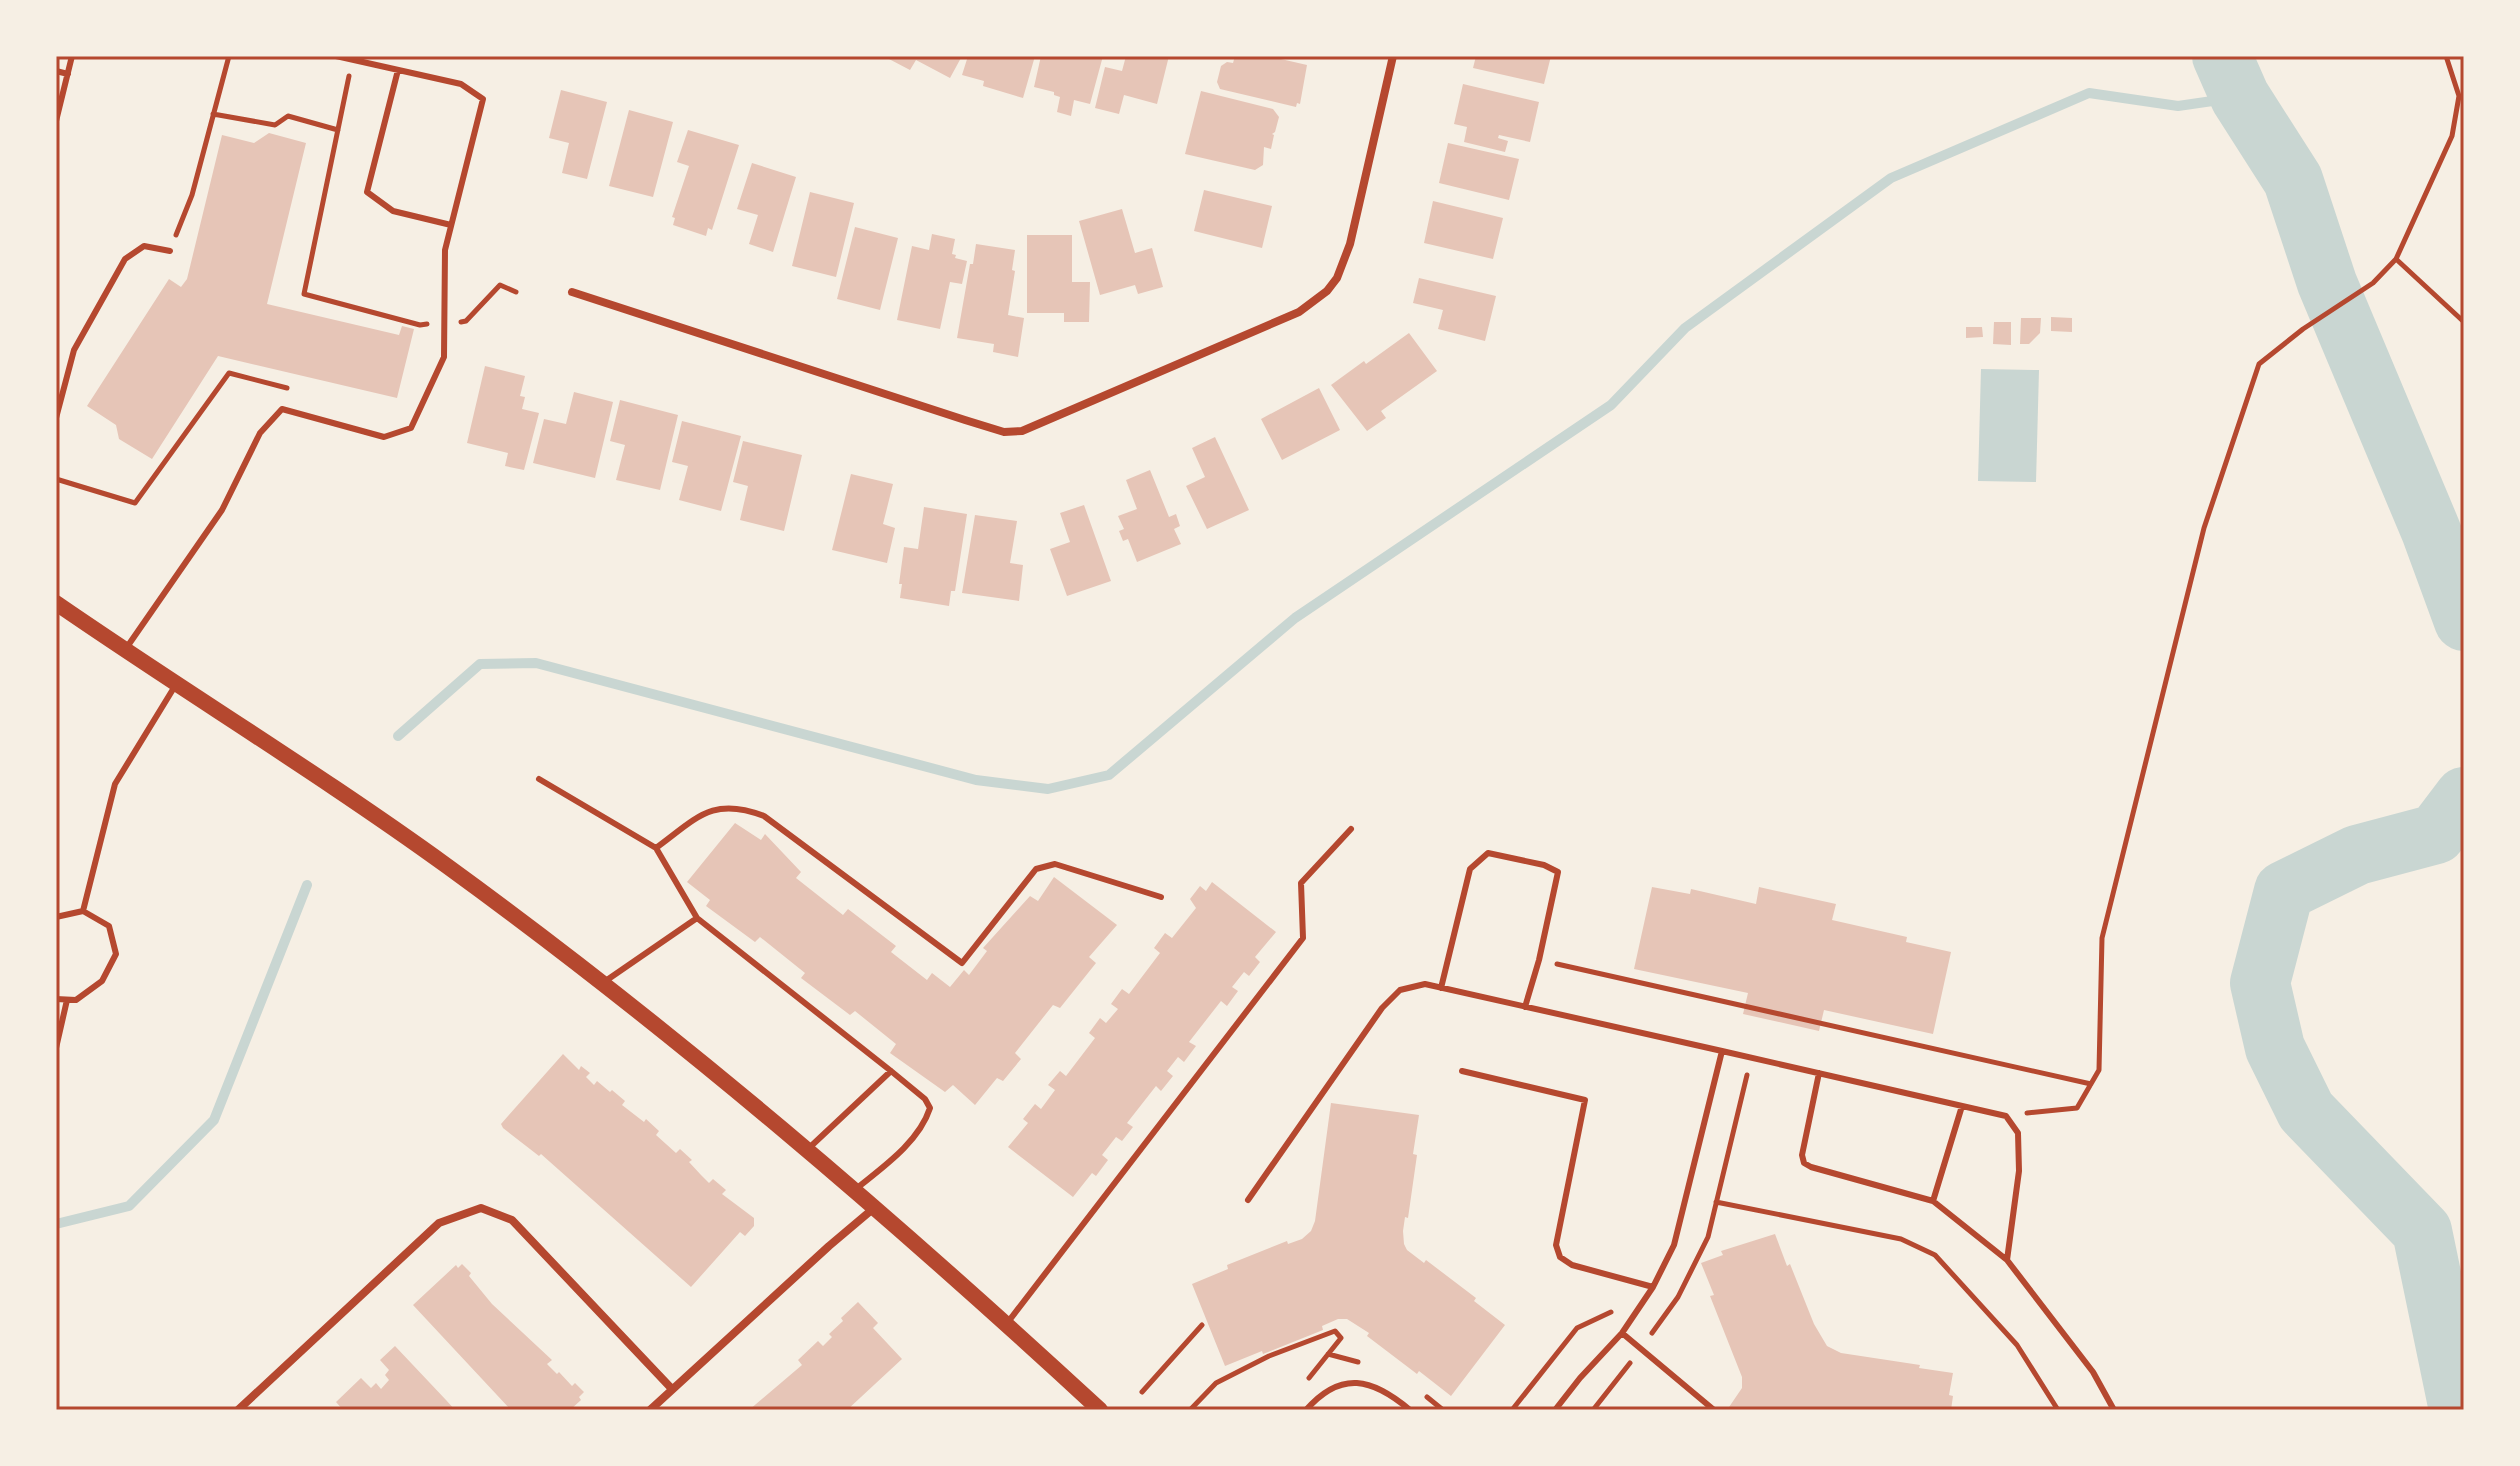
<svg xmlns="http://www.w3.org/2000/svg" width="2520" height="1466" viewBox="0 0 2520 1466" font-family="'Space Grotesk',sans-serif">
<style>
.water{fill:#c9d6d2}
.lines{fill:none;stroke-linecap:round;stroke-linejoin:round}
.stream{stroke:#c9d6d2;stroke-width:10}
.river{stroke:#c9d6d2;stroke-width:60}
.building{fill:#e6c5b7}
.path{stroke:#b5482f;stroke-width:5}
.service{stroke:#b5482f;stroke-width:6}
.minor{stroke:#b5482f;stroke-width:8}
.secondary{stroke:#b5482f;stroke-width:16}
.neatline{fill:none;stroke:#b5482f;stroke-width:3}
</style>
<rect width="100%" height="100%" fill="#f6efe4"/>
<!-- water -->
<path class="water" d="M 1981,369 L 2039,370 L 2036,482 L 1978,481 Z"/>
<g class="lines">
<!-- stream -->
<path class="stream" d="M 398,736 L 480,664 L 536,663 L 976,780 L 1048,789 L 1109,775 L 1295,618 L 1611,405 L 1685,328 L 1891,178 L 2089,93 L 2178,106 L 2240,97
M 56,1224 L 129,1206 L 214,1120 L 307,885"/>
<!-- river -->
<path class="river" d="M 2222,56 L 2240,97 L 2293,180 L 2327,283 L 2431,531 L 2464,621
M 2459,1410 L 2422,1231 L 2306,1111 L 2275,1048 L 2260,983 L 2284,891 L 2357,855 L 2436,834 L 2464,797"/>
</g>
<!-- building -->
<path class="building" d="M 890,56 L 962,56 L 950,78 L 916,60 L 910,70 L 889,59 Z
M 968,56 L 1035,56 L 1023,98 L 983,86 L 984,81 L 962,75 Z
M 1041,56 L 1103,56 L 1090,104 L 1074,100 L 1071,116 L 1057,112 L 1060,97 L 1054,95 L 1054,92 L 1034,87 Z
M 1126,56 L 1169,56 L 1157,104 L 1124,95 L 1119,114 L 1095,108 L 1105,67 L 1122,71 Z
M 1235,56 L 1268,56 L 1307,65 L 1300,104 L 1297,103 L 1296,107 L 1220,89 L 1217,82 L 1221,66 L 1227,62 L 1233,63 Z
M 1476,56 L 1551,56 L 1544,84 L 1473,68 Z
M 1463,84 L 1539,102 L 1530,142 L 1499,135 L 1498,138 L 1508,141 L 1505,152 L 1464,142 L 1467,127 L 1454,124 Z
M 561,90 L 607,102 L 587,179 L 562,173 L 569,143 L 549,138 Z
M 1201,91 L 1273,109 L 1279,117 L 1275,132 L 1272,134 L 1274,135 L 1271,149 L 1264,147 L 1263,165 L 1255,170 L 1185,154 Z
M 629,110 L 673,122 L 653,197 L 609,186 Z
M 688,130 L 739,145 L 712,230 L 708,228 L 706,236 L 673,225 L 675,218 L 672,217 L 689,166 L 677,162 Z
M 269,133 L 306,143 L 267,304 L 399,335 L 402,326 L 414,329 L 397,398 L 218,356 L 152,459 L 119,439 L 116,425 L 87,406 L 169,279 L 181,287 L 187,279 L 222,135 L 254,143 Z
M 1448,143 L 1519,159 L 1509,200 L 1439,183 Z
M 752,163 L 796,177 L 773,252 L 749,244 L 758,215 L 737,209 Z
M 1204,190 L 1272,206 L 1262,248 L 1194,231 Z
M 810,192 L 854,203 L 836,277 L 792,266 Z
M 1433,201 L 1503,218 L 1493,259 L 1424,243 Z
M 1122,209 L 1135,253 L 1152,248 L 1163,287 L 1138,294 L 1135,285 L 1100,295 L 1079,221 Z
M 855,227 L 898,238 L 880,310 L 837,299 Z
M 932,234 L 955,239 L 952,254 L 956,255 L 955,258 L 967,261 L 962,284 L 950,282 L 940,329 L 897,320 L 912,246 L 929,250 Z
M 1027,235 L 1072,235 L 1072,282 L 1090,282 L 1089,322 L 1064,322 L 1064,313 L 1027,313 Z
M 976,244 L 1015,250 L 1012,270 L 1015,271 L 1008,315 L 1024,318 L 1018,357 L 993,352 L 994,344 L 957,338 L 970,264 L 973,264 Z
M 1419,278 L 1496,296 L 1485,341 L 1438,329 L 1443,310 L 1413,303 Z
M 2051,317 L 2072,318 L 2072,332 L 2051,331 Z
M 2021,318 L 2041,318 L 2040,333 L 2029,344 L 2020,344 Z
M 1994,322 L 2011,322 L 2011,345 L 1993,344 Z
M 1966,327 L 1982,327 L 1983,337 L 1966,338 Z
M 1409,333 L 1437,371 L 1381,411 L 1386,418 L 1367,431 L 1331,385 L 1364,361 L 1366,364 Z
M 485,366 L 525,376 L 520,396 L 525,397 L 522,409 L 539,413 L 524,470 L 505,466 L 508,453 L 467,443 Z
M 1319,388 L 1340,430 L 1282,460 L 1261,419 Z
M 574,392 L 613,402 L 595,478 L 533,463 L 544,419 L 566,424 Z
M 620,400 L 678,415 L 660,490 L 616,480 L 625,445 L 610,441 Z
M 682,421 L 741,436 L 721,511 L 679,500 L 688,466 L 672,462 Z
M 1215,437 L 1249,510 L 1207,529 L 1186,486 L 1205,477 L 1192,448 Z
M 743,441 L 802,455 L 784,531 L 740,520 L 748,486 L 733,482 Z
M 1150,470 L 1169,517 L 1176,514 L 1180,526 L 1174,529 L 1181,544 L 1137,562 L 1128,539 L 1123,541 L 1119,531 L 1124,529 L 1118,516 L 1137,509 L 1126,480 Z
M 851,474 L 893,484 L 883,524 L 895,528 L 887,563 L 832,550 Z
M 1084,505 L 1111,581 L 1067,596 L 1050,549 L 1070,542 L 1060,513 Z
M 924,507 L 967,514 L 955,591 L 951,591 L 949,606 L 900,598 L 902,584 L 899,584 L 904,547 L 918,549 Z
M 975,515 L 1017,521 L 1010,563 L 1023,565 L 1019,601 L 962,593 Z
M 735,823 L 761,840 L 765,834 L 801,872 L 796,878 L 843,915 L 848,909 L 896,946 L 891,952 L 927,980 L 932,973 L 950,987 L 964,970 L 969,975 L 987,951 L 983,948 L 1030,896 L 1038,901 L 1054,877 L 1117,925 L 1089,957 L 1096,963 L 1060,1008 L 1053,1005 L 1015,1053 L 1021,1059 L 1003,1081 L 997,1078 L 975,1105 L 953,1085 L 945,1092 L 890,1053 L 896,1044 L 855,1011 L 850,1015 L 801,978 L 805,973 L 760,937 L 755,942 L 706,906 L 710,900 L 687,882 Z
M 1212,882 L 1276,932 L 1255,957 L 1260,962 L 1249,976 L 1244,972 L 1232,987 L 1238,991 L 1227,1006 L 1221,1001 L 1189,1042 L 1196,1046 L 1184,1062 L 1178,1057 L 1167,1071 L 1173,1076 L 1161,1091 L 1156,1086 L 1127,1123 L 1133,1127 L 1122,1141 L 1116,1137 L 1102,1155 L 1108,1160 L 1096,1176 L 1092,1173 L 1073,1197 L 1008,1147 L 1028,1123 L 1023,1119 L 1035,1104 L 1041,1109 L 1055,1090 L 1048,1085 L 1060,1071 L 1066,1076 L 1095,1038 L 1089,1033 L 1100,1018 L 1106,1023 L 1118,1009 L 1111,1004 L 1122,989 L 1129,994 L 1160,953 L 1154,948 L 1165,933 L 1172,938 L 1196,908 L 1190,899 L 1200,886 L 1206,891 Z
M 1652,887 L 1690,894 L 1691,889 L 1756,904 L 1759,887 L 1836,904 L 1832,920 L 1907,937 L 1906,942 L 1951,952 L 1933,1034 L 1824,1010 L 1819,1031 L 1743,1014 L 1748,993 L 1634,969 Z
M 563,1054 L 579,1070 L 581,1066 L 590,1073 L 586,1077 L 594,1085 L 597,1081 L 610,1092 L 612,1090 L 625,1101 L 622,1105 L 644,1122 L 646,1119 L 659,1131 L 656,1135 L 676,1153 L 680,1149 L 692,1160 L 689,1162 L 701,1175 L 709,1183 L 713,1179 L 726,1190 L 722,1194 L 754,1218 L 754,1226 L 745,1236 L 740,1232 L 691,1287 L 541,1154 L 539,1156 L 503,1128 L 501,1124 Z
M 1331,1103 L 1419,1115 L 1413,1154 L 1417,1155 L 1408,1218 L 1405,1217 L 1403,1231 L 1404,1244 L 1407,1250 L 1424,1263 L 1426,1260 L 1476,1298 L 1474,1301 L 1505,1325 L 1451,1396 L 1419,1371 L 1417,1374 L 1367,1336 L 1369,1333 L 1347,1319 L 1338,1319 L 1322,1326 L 1323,1330 L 1263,1354 L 1262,1351 L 1225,1366 L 1192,1284 L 1228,1269 L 1227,1265 L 1287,1241 L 1288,1244 L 1302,1239 L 1311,1231 L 1315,1221 Z
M 1775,1234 L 1787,1266 L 1790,1264 L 1814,1324 L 1827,1346 L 1841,1353 L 1920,1365 L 1919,1368 L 1953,1373 L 1949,1395 L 1953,1396 L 1951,1410 L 1727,1410 L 1742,1388 L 1742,1377 L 1710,1296 L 1714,1295 L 1701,1263 L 1723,1255 L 1721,1251 Z
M 462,1264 L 471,1273 L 469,1276 L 492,1304 L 552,1360 L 547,1364 L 557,1374 L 559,1372 L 572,1386 L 575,1383 L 584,1392 L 579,1397 L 581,1400 L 570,1410 L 511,1410 L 413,1305 L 456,1265 L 458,1268 Z
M 858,1302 L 878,1323 L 873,1328 L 902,1359 L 847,1410 L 749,1410 L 802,1365 L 798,1360 L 818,1341 L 823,1346 L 832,1337 L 829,1334 L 843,1321 L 841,1318 Z
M 395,1346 L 446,1400 L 455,1410 L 343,1410 L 336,1402 L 361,1378 L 371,1388 L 376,1383 L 381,1389 L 389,1380 L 385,1375 L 389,1370 L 380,1360 Z"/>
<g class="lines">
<!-- path -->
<path class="path" d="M 349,76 L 304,294 L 420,325 L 427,324
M 213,114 L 275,125 L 288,116 L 338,130
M 176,235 L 192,195 L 229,56
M 2396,259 L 2464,322
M 461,322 L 466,321 L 500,285 L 516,292
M 56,479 L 135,503 L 229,373 L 287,388
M 1557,964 L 2091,1084
M 2027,1113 L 2077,1108 L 2099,1070 L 2102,938 L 2204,528 L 2259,364 L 2303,329 L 2373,283 L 2396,259 L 2452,136 L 2459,96 L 2446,56
M 1716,1202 L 1901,1239 L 1935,1255 L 2017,1345 L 2058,1410
M 1652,1333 L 1678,1297 L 1708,1237 L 1747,1075
M 1328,1354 L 1358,1362
M 1142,1392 L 1202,1325
M 1427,1397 L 1443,1410
M 1190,1410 L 1216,1383 L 1269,1356 L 1335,1331 L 1341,1338 L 1309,1378
M 1512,1410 L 1577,1328 L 1611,1312
M 1593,1410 L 1630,1363"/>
<!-- service -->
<path class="service" d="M 398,70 L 367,192 L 393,211 L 451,225
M 56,71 L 68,74
M 56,121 L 72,56
M 56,418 L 74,350 L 125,259 L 144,246 L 170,251
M 127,647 L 222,510 L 260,433 L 282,409 L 384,437 L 411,428 L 444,357 L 445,250 L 483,99 L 461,84 L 336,56
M 539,779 L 656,848 L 697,918
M 656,848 C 697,818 712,796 764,816 L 962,963 L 1036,869 L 1055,864 L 1161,897
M 83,911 L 115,784 L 175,686
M 56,917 L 83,911 L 109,926 L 116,954 L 102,981 L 76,1000 L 56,999
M 604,982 L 697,918 L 891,1071 L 925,1099 L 930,1108 C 919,1142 883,1167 857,1188
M 1441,988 L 1470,869 L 1488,853 L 1544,865 L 1558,872 L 1539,960 L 1525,1007
M 56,1048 L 67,1000
M 1462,1071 L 1585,1100 L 1556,1245 L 1560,1257 L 1572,1265 L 1653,1287
M 1819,1073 L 1802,1155 L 1804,1163 L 1811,1167 L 1933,1201
M 1962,1106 L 1933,1201 L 2007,1260
M 809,1148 L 891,1071
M 1248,1200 L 1382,1008 L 1400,990 L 1425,984 L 1722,1051
M 1008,1322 L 1303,938 L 1301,883 L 1351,829
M 1622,1333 L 1714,1410
M 1306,1410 C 1341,1370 1372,1378 1410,1410
M 1555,1410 L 1580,1378 L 1622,1333 L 1653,1287 L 1674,1245 L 1722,1051 L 2006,1116 L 2018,1133 L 2019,1171 L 2007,1260 L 2093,1372 L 2114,1410"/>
<!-- minor -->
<path class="minor" d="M 572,292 L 965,420 L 1004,432 L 1022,431 L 1299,312 L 1327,291 L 1337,278 L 1350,244 L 1393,56
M 238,1410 L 439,1223 L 481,1208 L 512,1220 L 672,1389
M 650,1410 L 829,1246 L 874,1208"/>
<!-- secondary -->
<path class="secondary" d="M 56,603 C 185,692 320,774 447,866 C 677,1033 892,1218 1100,1410"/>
</g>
<!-- border -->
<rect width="2520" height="1466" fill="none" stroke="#f6efe4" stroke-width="116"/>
<rect x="58" y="58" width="2404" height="1350" class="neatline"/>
</svg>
